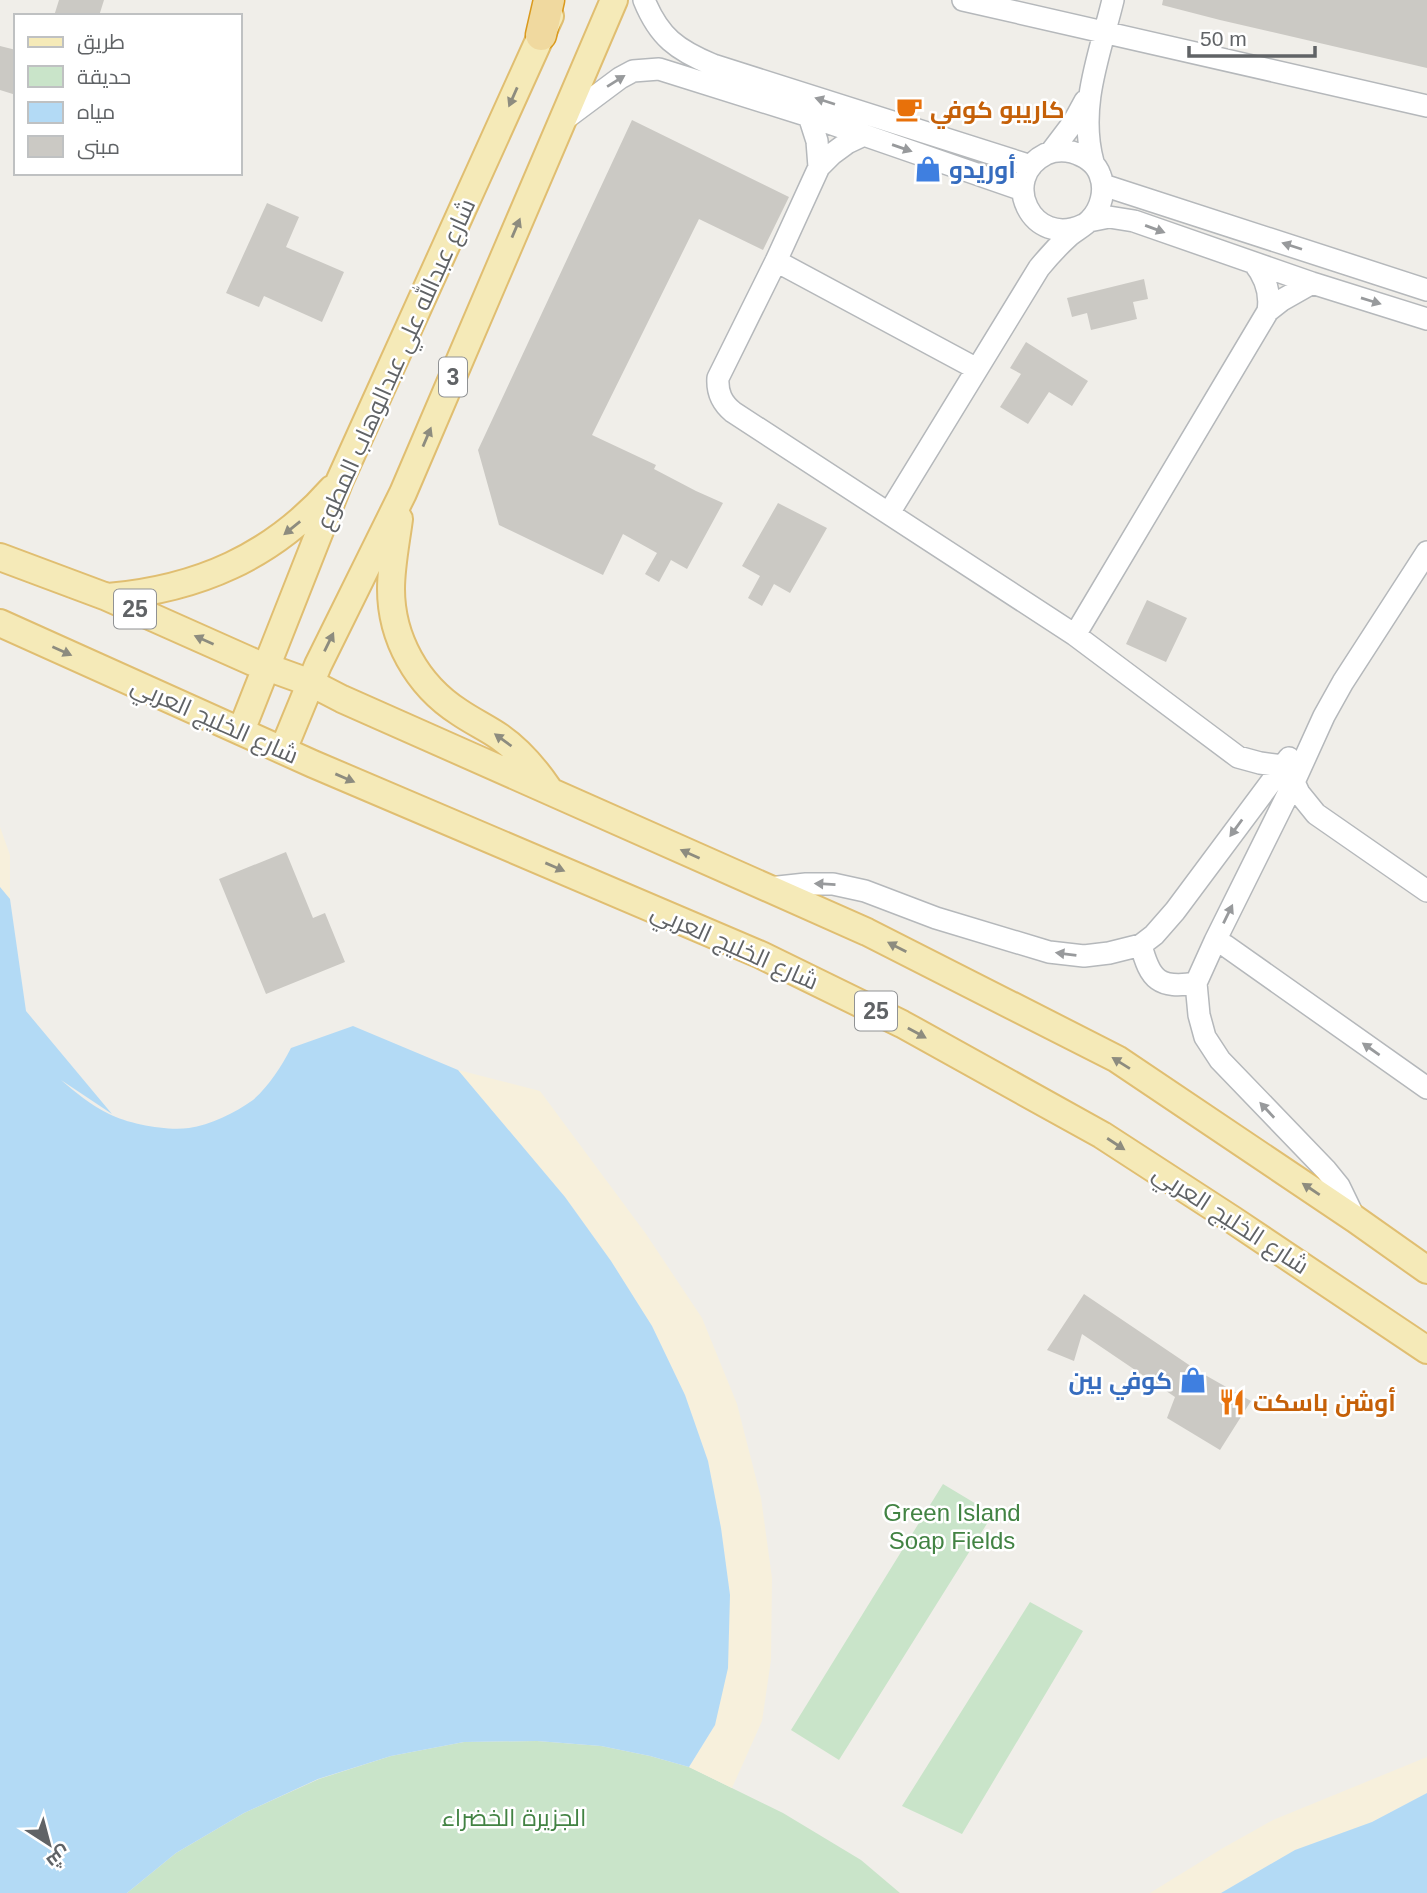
<svg xmlns="http://www.w3.org/2000/svg" width="1427" height="1893" viewBox="0 0 1427 1893" font-family="Arial,Cairo,sans-serif">
<style>
.green{fill:#c9e4c9}
.sand{fill:#f7f0dc}
.water{fill:#b3daf5}
.building{fill:#cbc9c4}
.lines{fill:none;stroke-linecap:round;stroke-linejoin:round}
.minor-casing{stroke:#b5b8bb;stroke-width:24}
.major-casing{stroke:#e0be71;stroke-width:30}
.highway-casing{stroke:#da9a1e;stroke-width:33}
.minor{stroke:#fff;stroke-width:21}
.major{stroke:#f5eab8;stroke-width:26}
.highway{stroke:#f0d99f;stroke-width:30}
.oneway{fill:#989a9c}
.oneway2{fill:#8d8c7f}
.labels{text-anchor:middle;dominant-baseline:central;stroke-width:5;stroke-linejoin:round;paint-order:stroke}
.shield{fill:#fff;stroke:#909294;stroke-width:2}
.shield-label{font-size:23px;font-weight:bold;fill:#606366}
.food-label{font-size:24px;font-weight:bold;fill:#c56008;stroke:#fff;text-anchor:start}
.shop-label{font-size:24px;font-weight:bold;fill:#366cbe;stroke:#fff;text-anchor:start}
.street-label{font-size:24px;fill:#606366;stroke:#fff}
.park-label{font-size:24px;fill:#428343;stroke:#fff}
</style>
<rect width="100%" height="100%" fill="#f0eee9"/>
<!-- green -->
<path class="green" d="M 943,1484 L 993,1514 L 839,1760 L 791,1730 Z
M 1030,1602 L 1083,1631 L 962,1834 L 902,1806 Z
M 537,1741 L 601,1746 L 650,1756 L 689,1767 L 783,1813 L 861,1860 L 900,1893 L 127,1893 L 176,1853 L 244,1813 L 319,1779 L 391,1756 L 464,1742 Z"/>
<!-- sand -->
<path class="sand" d="M 0,827 L 10,855 L 10,899 L 0,887 Z
M 458,1070 L 540,1091 L 646,1234 L 702,1318 L 737,1404 L 761,1498 L 772,1578 L 771,1660 L 762,1721 L 732,1788 L 689,1767 L 715,1725 L 730,1595 L 721,1528 L 708,1461 L 685,1395 L 652,1326 L 611,1261 L 565,1197 Z
M 1427,1757 L 1427,1793 L 1372,1822 L 1295,1850 L 1221,1893 L 1150,1893 L 1223,1848 L 1273,1820 Z"/>
<!-- water -->
<path class="water" d="M 0,887 L 10,899 L 26,1011 L 112,1114 L 61,1080 C 76,1093 91,1105 109,1114 C 129,1124 166,1131 189,1128 C 210,1125 235,1113 253,1100 C 269,1086 281,1067 291,1048 L 353,1026 L 458,1070 L 565,1197 L 611,1261 L 652,1326 L 685,1395 L 708,1461 L 721,1528 L 730,1595 L 728,1668 L 715,1725 L 689,1767 L 650,1756 L 601,1746 L 537,1741 L 464,1742 L 391,1756 L 318,1779 L 244,1813 L 176,1853 L 127,1893 L 0,1893 Z
M 1427,1793 L 1427,1893 L 1221,1893 L 1295,1850 L 1372,1822 Z"/>
<!-- building -->
<path class="building" d="M 59,0 L 104,0 L 99,16 L 54,16 Z
M 1163,0 L 1427,0 L 1427,68 L 1220,20 L 1162,5 Z
M 0,46 L 16,50 L 16,95 L 0,90 Z
M 632,120 L 789,197 L 763,250 L 699,219 L 592,435 L 656,465 L 654,469 L 696,491 L 723,503 L 687,569 L 671,560 L 659,582 L 645,574 L 657,553 L 623,534 L 603,575 L 499,525 L 478,450 Z
M 267,203 L 299,217 L 286,247 L 344,272 L 322,322 L 264,296 L 259,307 L 226,293 Z
M 1144,279 L 1148,299 L 1133,302 L 1137,319 L 1091,330 L 1087,313 L 1072,317 L 1067,298 Z
M 1026,342 L 1088,381 L 1072,406 L 1049,392 L 1028,424 L 1000,407 L 1021,374 L 1010,368 Z
M 778,503 L 827,528 L 790,593 L 774,584 L 762,606 L 748,598 L 760,576 L 742,566 Z
M 1147,600 L 1187,618 L 1166,662 L 1126,644 Z
M 286,852 L 313,918 L 325,913 L 345,962 L 266,994 L 219,879 Z
M 1084,1294 L 1198,1371 L 1251,1401 L 1220,1450 L 1167,1418 L 1175,1397 L 1082,1334 L 1074,1361 L 1047,1350 Z"/>
<g class="lines">
<!-- minor casing -->
<g class="minor-casing">
<path id="minor" d="M 644,0 C 659,37 677,50 713,65 L 1031,166
M 963,0 L 1427,106
M 809,116 L 817,141 L 819,167
M 561,122 L 620,78 L 633,71 L 659,69 L 809,116 L 1023,190
M 864,135 L 847,143 L 832,154 L 819,167 L 776,261 L 718,378 C 717,393 722,403 733,412 L 1075,635 L 1238,757 L 1260,763 L 1283,766
M 1051,152 L 1073,123 L 1085,101
M 1093,162 C 1078,106 1100,54 1113,0
M 1103,185 L 1427,290
M 1089,221 L 1109,217 L 1134,221 L 1312,283 L 1427,319
M 776,261 L 977,369
M 1254,263 C 1266,278 1271,293 1268,311
M 889,513 L 1039,268 C 1048,257 1058,246 1069,236 C 1075,231 1084,226 1090,220 C 1101,209 1106,190 1100,175 C 1096,163 1085,156 1072,152 C 1063,150 1055,150 1046,154 C 998,178 1032,249 1083,225
M 1075,635 L 1268,311 L 1282,300 L 1312,283
M 1294,782 L 1299,793 L 1316,814 L 1427,891
M 769,888 L 806,884 L 833,884 L 865,891 L 936,918 L 1049,952 L 1084,956 L 1109,953 L 1141,945 L 1154,935 L 1175,911 L 1289,758
M 1215,941 L 1226,946 L 1427,1088
M 1141,945 C 1150,980 1159,989 1196,983
M 1355,1219 L 1339,1186 L 1326,1170 L 1220,1060 L 1205,1037 L 1199,1015 L 1196,983 L 1215,941 L 1294,782 L 1324,716 L 1343,682 L 1427,552"/>
</g>
<!-- major casing -->
<g class="major-casing">
<path id="major" d="M 399,519 C 396,542 391,566 391,589 C 391,638 417,685 459,712 C 472,721 487,728 500,737 C 520,751 535,769 548,788
M 0,557 L 107,597 L 253,662 L 311,683 L 342,699 L 867,932 L 1117,1059 L 1355,1219 L 1427,1270
M 108,597 C 198,589 272,557 332,489
M 0,623 L 313,764 L 761,955 L 902,1024 L 1102,1135 L 1233,1220 L 1427,1350
M 241,731 L 340,480 L 550,16
M 283,750 L 318,665 L 403,493 L 614,0"/>
</g>
<!-- highway casing -->
<g class="highway-casing">
<path id="highway" d="M 541,35 L 549,0"/>
</g>
<!-- minor -->
<use href="#minor" class="minor"/>
<!-- major -->
<use href="#major" class="major"/>
<!-- highway -->
<use href="#highway" class="highway"/>
</g>
<!-- one-way arrows -->
<defs><path id="oneway-solid" d="M-6-.8H1V-3.2L6.5 0L1 3.2V.8H-6Z" transform="scale(1.75)"/></defs>
<g class="oneway">
<use href="#oneway-solid" transform="translate(616 81) rotate(-32)"/>
<use href="#oneway-solid" transform="translate(825 101) rotate(-162)"/>
<use href="#oneway-solid" transform="translate(902 148) rotate(19)"/>
<use href="#oneway-solid" transform="translate(1155 229) rotate(20)"/>
<use href="#oneway-solid" transform="translate(1292 246) rotate(-162)"/>
<use href="#oneway-solid" transform="translate(1371 301) rotate(17)"/>
<use href="#oneway-solid" transform="translate(1236 828) rotate(126)"/>
<use href="#oneway-solid" transform="translate(825 884) rotate(-177)"/>
<use href="#oneway-solid" transform="translate(1228 914) rotate(-64)"/>
<use href="#oneway-solid" transform="translate(1066 954) rotate(-173)"/>
<use href="#oneway-solid" transform="translate(1371 1049) rotate(-145)"/>
<use href="#oneway-solid" transform="translate(1267 1110) rotate(-133)"/>
</g>
<g class="oneway2">
<use href="#oneway-solid" transform="translate(513 97) rotate(114)"/>
<use href="#oneway-solid" transform="translate(516 228) rotate(-67)"/>
<use href="#oneway-solid" transform="translate(427 437) rotate(-67)"/>
<use href="#oneway-solid" transform="translate(292 528) rotate(141)"/>
<use href="#oneway-solid" transform="translate(204 640) rotate(-156)"/>
<use href="#oneway-solid" transform="translate(329 642) rotate(-64)"/>
<use href="#oneway-solid" transform="translate(62 651) rotate(24)"/>
<use href="#oneway-solid" transform="translate(503 740) rotate(-144)"/>
<use href="#oneway-solid" transform="translate(345 778) rotate(23)"/>
<use href="#oneway-solid" transform="translate(690 854) rotate(-156)"/>
<use href="#oneway-solid" transform="translate(555 867) rotate(23)"/>
<use href="#oneway-solid" transform="translate(897 947) rotate(-153)"/>
<use href="#oneway-solid" transform="translate(917 1033) rotate(29)"/>
<use href="#oneway-solid" transform="translate(1121 1063) rotate(-148)"/>
<use href="#oneway-solid" transform="translate(1116 1144) rotate(33)"/>
<use href="#oneway-solid" transform="translate(1311 1189) rotate(-146)"/>
</g>
<!-- icons -->
<defs>
<g id="cafe-bare" transform="scale(2.1)"><path d="M-5.5-4.5H6V0H3Q3 3.5 0 3.5H-2.5Q-5.5 3.5-5.5 0ZM3-3.2v2h1.7v-2ZM-6 4.5H4V6H-6Z" fill="#e8710a" stroke="#fff" stroke-width="2.5" paint-order="stroke"/></g>
<g id="shop-bare" transform="scale(2.1)"><path d="M-5-2.5h2.3a2.7 3.5 0 0 1 5.4 0H5L5.5 6h-11ZM-1.5-2.5h3a1.5 2.3 0 0 0-3 0Z" fill="#3f7fe0" stroke="#fff" stroke-width="2.5" paint-order="stroke"/></g>
<g id="restaurant-bare" transform="scale(2.1)"><path d="M-5-6h1v4h1v-4h1v4h1v-4h1v5L-1.5 .5V6h-2V.5L-5-1ZM5-6V6H3V1.5H1.5Q1.5-4 5-6Z" fill="#e8710a" stroke="#fff" stroke-width="2.5" paint-order="stroke"/></g>
</defs>
<g fill-rule="evenodd">
<use href="#cafe-bare" x="909" y="109"/>
<use href="#shop-bare" x="928" y="169"/>
<use href="#shop-bare" x="1193" y="1380"/>
<use href="#restaurant-bare" x="1232" y="1402"/>
</g>
<g class="labels">
<!-- shield labels -->
<g class="shield">
<rect x="439" y="357.5" width="28" height="39" rx="5"/>
<rect x="114" y="589.5" width="42" height="39" rx="5"/>
<rect x="855" y="991.5" width="42" height="39" rx="5"/>
</g>
<g class="shield-label">
<text x="453" y="377">3</text>
<text x="135" y="609">25</text>
<text x="876" y="1011">25</text>
</g>
<!-- food labels -->
<g class="food-label">
<text x="930" y="109">كاريبو كوفي</text>
<text x="1253" y="1402">أوشن باسكت</text>
</g>
<!-- shop labels -->
<g class="shop-label">
<text x="949" y="169">أوريدو</text>
<text x="1172" y="1380" text-anchor="end">كوفي بين</text>
</g>
<!-- street labels -->
<g class="street-label">
<text transform="translate(395 364) rotate(-66)">شارع عبدالله علي عبدالوهاب المطوع</text>
<text transform="translate(215 720) rotate(24)">شارع الخليج العربي</text>
<text transform="translate(735 946) rotate(24)">شارع الخليج العربي</text>
<text transform="translate(1231 1219) rotate(33)">شارع الخليج العربي</text>
</g>
<!-- park labels -->
<g class="park-label">
<text x="952" y="1512">Green Island<tspan x="952" dy="28">Soap Fields</tspan></text>
<text x="514" y="1817">الجزيرة الخضراء</text>
</g>
</g>
<!-- legend -->
<rect x="14" y="14" width="228" height="161" fill="#ffffff" stroke="#bfc1c2" stroke-width="2"/>
<rect x="28" y="37" width="35" height="10" fill="#f5eab8" stroke="#bfc1c2" stroke-width="2"/>
<text x="77" y="49" font-size="21" fill="#606366">طريق</text>
<rect x="28" y="66" width="35" height="21" fill="#c9e4c9" stroke="#bfc1c2" stroke-width="2"/>
<text x="77" y="84" font-size="21" fill="#606366">حديقة</text>
<rect x="28" y="102" width="35" height="21" fill="#b3daf5" stroke="#bfc1c2" stroke-width="2"/>
<text x="77" y="119" font-size="21" fill="#606366">مياه</text>
<rect x="28" y="136" width="35" height="21" fill="#cbc9c4" stroke="#bfc1c2" stroke-width="2"/>
<text x="77" y="154" font-size="21" fill="#606366">مبنى</text>
<!-- north arrow -->
<g transform="translate(49 1844) rotate(144)" stroke="#ffffff" stroke-width="5" paint-order="stroke">
<path d="M0-5L12 26L0 18L-12 26Z" fill="#606366"/>
<text y="-10" font-size="19" font-weight="bold" text-anchor="middle" fill="#606366">ش</text>
</g>
<!-- scale -->
<path d="M1189 46v10h126v-10" fill="none" stroke="#606366" stroke-width="3.5"/>
<text x="1200" y="46" font-size="21" fill="#606366" stroke="#ffffff" stroke-width="5" paint-order="stroke">50 m</text>
</svg>
